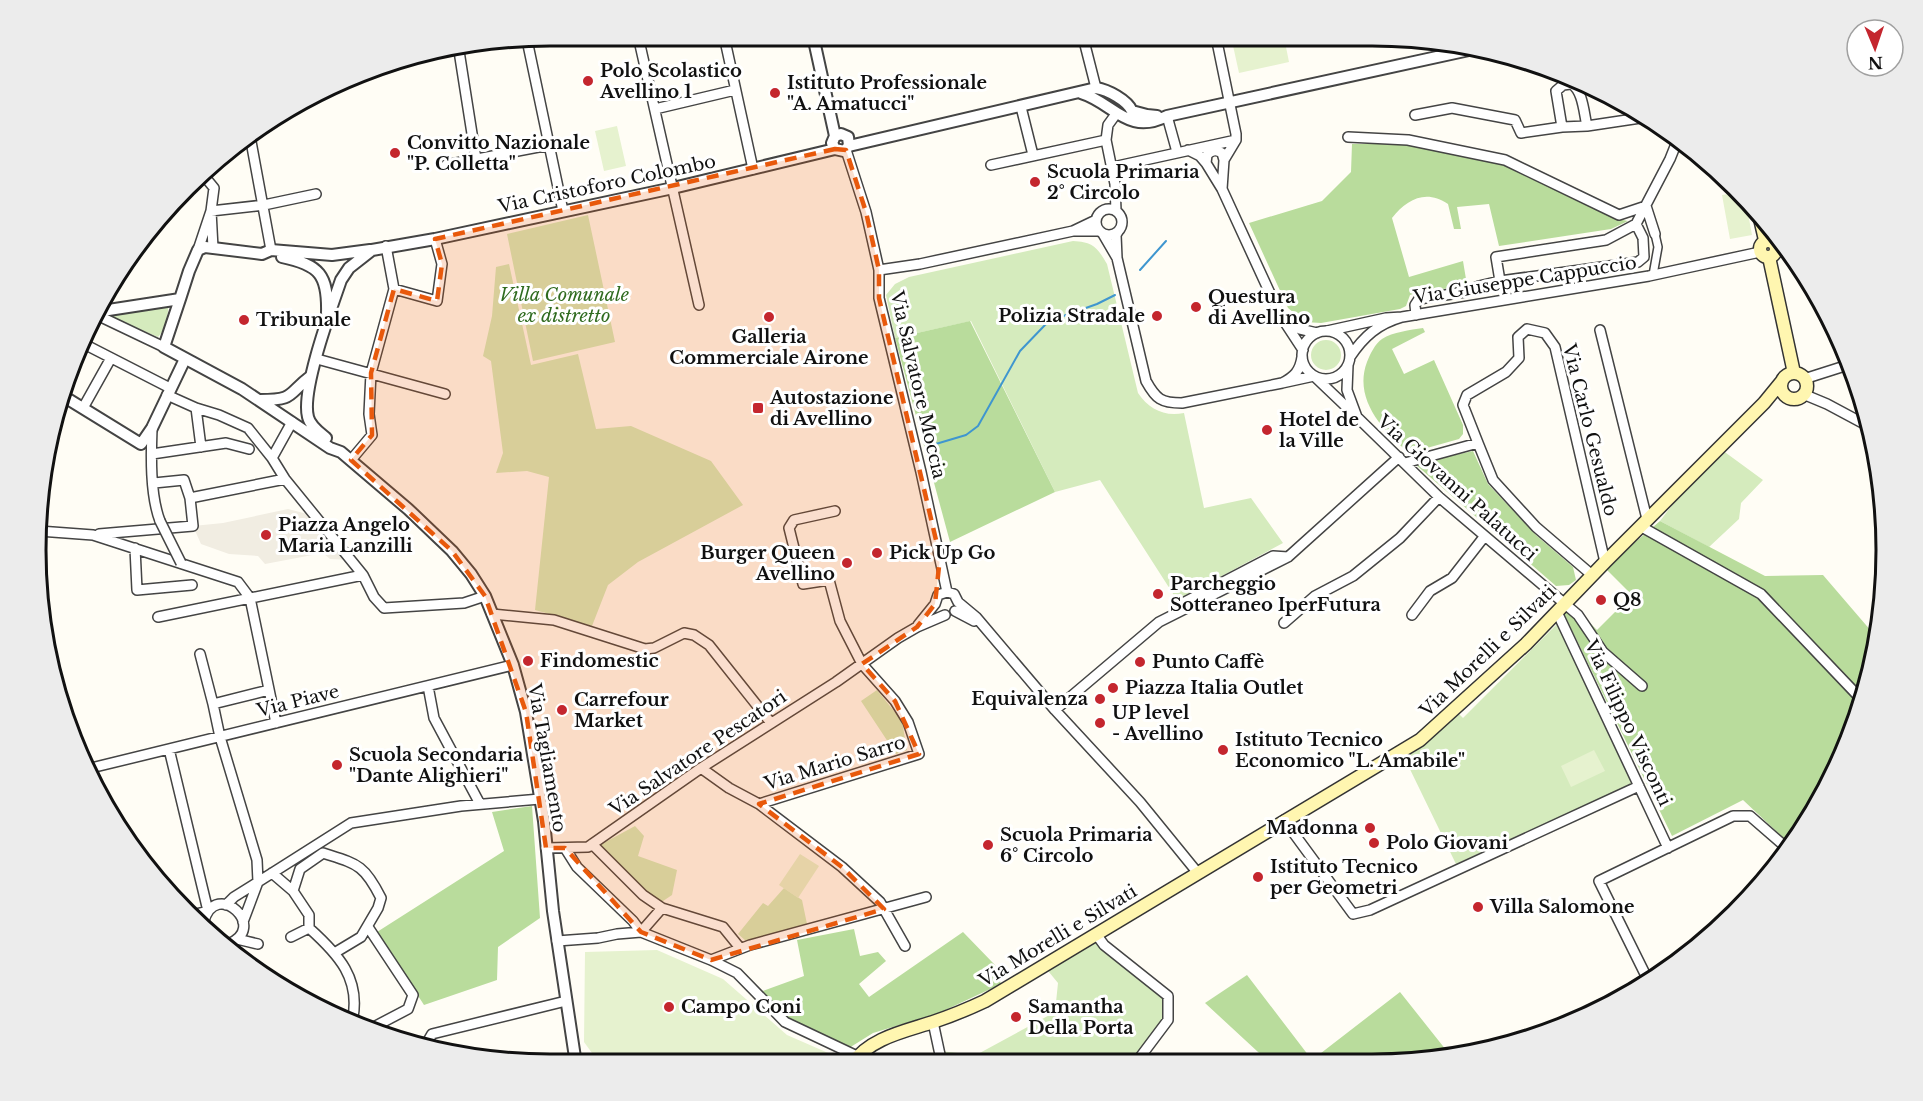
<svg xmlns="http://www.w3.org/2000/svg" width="1923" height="1101" viewBox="0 0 1923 1101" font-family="'Libre Baskerville',serif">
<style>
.green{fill:#d5ebbd}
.forest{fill:#b9dc9c}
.pitch{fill:#e6f2cf}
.plaza{fill:#f1ede2}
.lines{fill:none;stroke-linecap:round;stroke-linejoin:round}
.stream{stroke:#3f96cf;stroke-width:2}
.pedestrian-casing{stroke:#444;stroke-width:10}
.minor-casing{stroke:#444;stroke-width:12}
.tertiary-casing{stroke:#444;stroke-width:14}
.secondary-casing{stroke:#333;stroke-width:15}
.pedestrian{stroke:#fff;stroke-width:7}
.minor{stroke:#fff;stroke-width:9}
.tertiary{stroke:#fff;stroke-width:10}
.secondary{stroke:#fff6b0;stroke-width:12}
.minor-bridge-casing{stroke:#444;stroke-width:12;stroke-linecap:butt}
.minor-bridge{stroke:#fff;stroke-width:9}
.marked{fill:#e8590c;fill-opacity:0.2;stroke:#e8590c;stroke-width:4.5;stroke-dasharray:12 8;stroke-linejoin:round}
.poi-dot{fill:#c4262e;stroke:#fff;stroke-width:2}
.labels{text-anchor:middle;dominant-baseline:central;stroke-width:6;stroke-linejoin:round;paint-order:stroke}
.poi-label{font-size:18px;font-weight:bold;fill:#111;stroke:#fff;text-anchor:start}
.street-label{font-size:18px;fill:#111;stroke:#fff}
.park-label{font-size:18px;font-style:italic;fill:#2f6b1f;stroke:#fff}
.rim{fill:none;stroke:#111;stroke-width:3}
</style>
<rect width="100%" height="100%" fill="#fffdf5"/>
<!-- green -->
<path class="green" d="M 588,215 L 615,342 L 533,361 L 507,234 Z
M 1073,241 C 1093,242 1097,247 1107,264 L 1138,393 C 1149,409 1164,417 1184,413 L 1204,508 L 1251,498 L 1283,543 L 1177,600 L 1100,480 L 1055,492 L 971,321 L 895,338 L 886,295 L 895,284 L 909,277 Z
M 509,264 L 531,365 L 578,354 L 596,429 L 631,426 L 711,461 L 743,505 L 638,562 L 608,585 L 592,626 L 535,610 L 549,477 L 527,471 L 496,473 L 503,453 L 491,361 L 483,356 L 492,316 L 496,267 Z
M 168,305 C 169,314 165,331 158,337 L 111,317 L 111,315 Z
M1311 355a15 15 0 1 1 30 0a15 15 0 1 1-30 0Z
M 1722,450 L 1763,480 L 1741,503 L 1739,519 L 1709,547 L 1660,521 L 1692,479 Z
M 1558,623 L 1633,783 L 1456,864 L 1405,759 L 1459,714 L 1463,718 Z
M 877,690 L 902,721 L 907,750 L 896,754 L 861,701 Z
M 635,826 L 644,836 L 638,856 L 677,870 L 672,895 L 660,903 L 636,884 L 600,845 Z
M 784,888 L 802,900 L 807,924 L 746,941 L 738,934 L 763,903 L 768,906 Z
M 1096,934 L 1168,996 L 1168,1012 L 1135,1064 L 942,1064 L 940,1051 L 976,1055 L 1055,1012 L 1058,983 L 1044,966 Z"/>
<!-- forest -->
<path class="forest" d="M 1352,144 L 1408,144 L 1503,162 L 1618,219 L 1628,221 L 1611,229 L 1499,246 L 1489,204 L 1457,207 L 1461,229 L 1454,229 L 1448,204 C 1426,189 1407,199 1392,218 L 1409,277 L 1463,261 L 1467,285 L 1413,294 L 1410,295 L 1406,306 L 1400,309 L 1321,323 L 1305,322 L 1288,308 L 1249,223 L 1322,201 L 1351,172 Z
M 970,321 L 1055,492 L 950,542 L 895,338 Z
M 1423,328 L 1425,332 L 1392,349 L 1404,374 L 1434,360 L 1463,425 L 1463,434 L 1459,439 L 1409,453 C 1383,431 1353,399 1367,362 C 1370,354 1375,344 1382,339 C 1393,332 1410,330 1423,328 Z
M 1473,451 L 1488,484 L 1537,536 L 1573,567 L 1576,580 L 1569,585 L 1556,586 L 1415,464 Z
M 1660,521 L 1765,576 L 1823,575 L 1878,639 L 1877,651 L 1848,747 L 1800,836 L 1792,846 L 1743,800 L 1672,836 L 1564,614 L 1571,604 L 1597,630 L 1632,595 L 1605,568 Z
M 532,806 L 540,918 L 498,947 L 497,980 L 424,1005 L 377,932 L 504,851 L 492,812 Z
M 854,929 L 860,956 L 878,952 L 886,961 L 859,984 L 869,997 L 963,932 L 995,965 L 1001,984 L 939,1013 L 873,1033 L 849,1048 L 785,1020 L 760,992 L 804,976 L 797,940 Z
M 1247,975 L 1312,1060 L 1400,992 L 1450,1055 L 1406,1064 L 1271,1064 L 1205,1003 Z"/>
<!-- pitch -->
<path class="pitch" d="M 1250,37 L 1284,37 L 1289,62 L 1239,73 L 1232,41 Z
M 617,126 L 626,166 L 604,171 L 595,131 Z
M 1740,192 L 1745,197 L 1752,235 L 1730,239 L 1722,195 Z
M 1594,750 L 1605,771 L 1571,787 L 1561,766 Z
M 800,854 L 819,866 L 798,898 L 779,885 Z
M 657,950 L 723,979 L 787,1035 L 842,1059 L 839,1064 L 600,1064 L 584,1042 L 585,952 Z"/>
<!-- plaza -->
<path class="plaza" d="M 288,509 L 319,517 L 351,560 L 330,559 L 323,553 L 265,564 L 258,556 L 229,554 L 201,544 L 193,526 L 223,523 Z"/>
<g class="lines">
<!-- stream -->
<path class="stream" d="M 1140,270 L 1166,241
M 929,446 L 966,435 L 978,426 L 1020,351 L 1045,325 L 1055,319 L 1097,304 L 1115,295"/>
<!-- pedestrian casing -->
<g class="pedestrian-casing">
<path id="pedestrian" d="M 1653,275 L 1658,247 L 1655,234"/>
</g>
<!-- minor casing -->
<g class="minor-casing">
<path id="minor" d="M 638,36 L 699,305
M 724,36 L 753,169
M 1083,37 L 1096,88
M 1216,37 L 1236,134 L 1236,140 L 1224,160 L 1222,189
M 527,40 L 563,211
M 459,51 L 476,159
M 1570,79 L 1571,84 C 1583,90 1584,114 1587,126 L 1562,127 L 1556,91 L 1563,85 L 1571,84
M 1021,107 L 1033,155
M 655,109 L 735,90
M 1415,115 L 1452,108 L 1515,120 L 1521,133 L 1562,127
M 1167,116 L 1177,152
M 1587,126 L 1647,117
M 250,136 L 271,250
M 1348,137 L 1408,140 L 1505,160 L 1619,215 L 1646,206
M 846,150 L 866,212 L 879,270 L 879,298 L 921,472 L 947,592
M 1188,150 L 1200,156 L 1206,163 L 1222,189 L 1280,315
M 1206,163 L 1207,155 C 1211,150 1216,149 1222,153 L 1224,160
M 446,165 L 549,145
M 991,165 L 1106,140
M 1113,167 L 1236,140
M 1646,206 L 1655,234
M1096 222a13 13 0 1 1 26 0a13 13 0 1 1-26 0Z
M 1116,211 L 1115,184 L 1106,140 L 1108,125 L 1116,114
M 1096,220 L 1073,231 L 1100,231
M 1636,224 L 1643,238 L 1644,257 L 1638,262 L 1500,281 L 1496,257 L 1606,240 Z
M 1636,224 L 1670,159 L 1678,139
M 1103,234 L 1117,258 L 1116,235 L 1119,230
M 213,248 L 211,211 L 264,205 L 316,194
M 1776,248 L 1785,246
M 198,250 L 211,211 L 214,188 L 205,177
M 1117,258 L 1146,381 C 1156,399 1161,403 1182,403 L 1282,383
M 879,270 L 920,264 L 1073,231
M 394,289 L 437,301 L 442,264 L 435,239
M 1416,315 L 1415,305 L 1419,299 L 1465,292 L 1479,286 L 1500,281
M 99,316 L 164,347
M 1402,317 L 1649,276 L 1760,252
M 1600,330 L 1647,519
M 1327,331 L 1386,318 L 1402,317 C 1378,324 1364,336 1350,357
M1302 355a24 24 0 1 1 48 0a24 24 0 1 1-48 0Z
M 86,345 L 170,388
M 1303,350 L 1280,315 L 1300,329 L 1317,333
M 1302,357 C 1300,371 1294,377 1282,383 L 1314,376 L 1357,417 L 1347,390 L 1348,365
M 317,359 L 445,394
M 1804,379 L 1851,364
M 1803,394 L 1827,404 L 1870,427
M 167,395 L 196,408 L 219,415 L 248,428 L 272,458
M 83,408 L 111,358
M 196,408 L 201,447
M 1357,417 L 1439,497 L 1578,615 L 1603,652 L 1642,686
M 292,422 L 272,458 L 285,479 L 363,575
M 152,428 C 151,455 150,495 160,521
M 1478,443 L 1463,405 L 1467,395 L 1506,372 L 1519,358 L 1518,337 L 1527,329 L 1545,333 L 1555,347 L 1605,562
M 152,454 L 226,443 L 249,449
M 351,460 L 372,435 L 369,414 L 371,373 L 394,289 L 386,246
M 1405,463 L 1478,443 L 1493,480 L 1536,527 L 1592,575
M 190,498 L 285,479
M 1640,526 L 1761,594 L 1862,700
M 39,531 L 93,535 L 238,582 L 250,598 L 276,723
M 99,534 L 193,526 L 190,498 L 184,480 L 154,483
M 135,548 L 137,590 L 192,585
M 1179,605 L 1273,556 L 1288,557
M 955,611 L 974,621
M 1557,612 L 1668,848
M 492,614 L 554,620 L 645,649 L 654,648 L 684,633 L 694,635 L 709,645 L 771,723
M 1412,615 L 1430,591 L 1452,578 L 1484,537
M 158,617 L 363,575 L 374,597 L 384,608 L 464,603 L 485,596
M 1284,623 L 1315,596 L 1353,576 L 1400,538 L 1439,497
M 918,625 L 935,604 L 938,595 L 947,592 L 954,594 L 958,602 L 976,617 L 1055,710 L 1140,802 L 1197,872
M 200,654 L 213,704
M 428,686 L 434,718 L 480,804
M 269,690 L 213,704 L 220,737 L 257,860 L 258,882 L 351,823 L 461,806 L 540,799
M 1055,710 L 1159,622 L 1288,557 L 1399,457
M 169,749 L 208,911 L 196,914
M 91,768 L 513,665
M 701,768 L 729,788 L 759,804 L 842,867 L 880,902 L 905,946
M 759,804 L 919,754 L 908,722 L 895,701 L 862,664 L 840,621 L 829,580 L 803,584 L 789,528 L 794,520 L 835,511
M 1284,820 L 1353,914 L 1370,910 L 1639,786
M 592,844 L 643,895 L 662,908 L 723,927 L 740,948
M 546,848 L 588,847 L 701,768 L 836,682 L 898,638 L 917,627 L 945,615
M 565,848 L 577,867 L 633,921 L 641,932 L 711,960 L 737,973 L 785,1022 L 857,1056
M 272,873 L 293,891
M 226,905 L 234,897 L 258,882 L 243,922
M 204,921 C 216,878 270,928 228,944
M 368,927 L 413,995 L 408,1009 L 368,1030
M 309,928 L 309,915 L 293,891 L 300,869 L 323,853 C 357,864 364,864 381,898 L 378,908 L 361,937 L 336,952
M 641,932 L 662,908
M 1096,934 L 1104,945 L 1168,996 L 1168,1020 L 1135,1064
M 291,937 L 309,928 C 338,954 362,979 352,1022
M 237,939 L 258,944
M 557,941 L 598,938 L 617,934 L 641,932
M 711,960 L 750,945 L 926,897
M 1649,982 L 1599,881 L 1733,816 L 1750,816 L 1789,850
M 933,1022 L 942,1064
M 425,1046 L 432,1034 L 566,1001"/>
</g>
<!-- tertiary casing -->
<g class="tertiary-casing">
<path id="tertiary" d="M 813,36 L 835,136
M 1081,93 C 1114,103 1127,136 1167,116 L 1469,50
M 849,146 L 1096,88 C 1108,90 1127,100 1132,111 L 1147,115 L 1157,116
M 282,257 C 320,265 328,275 327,313
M 180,299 L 164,347 L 242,389 L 330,448 L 341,452 L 408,509 L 452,551 L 471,574 L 485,596 L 513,665 L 526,712 L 544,821 L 553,911 L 576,1064
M 102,311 L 180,299 L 189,271 L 198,250 L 205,247 L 262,254 L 271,250 L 332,255 L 370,250
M 63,396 L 141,444 L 152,428 L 185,359
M 260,400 C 296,400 287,394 311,376
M 326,438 C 320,433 310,426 308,417 C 301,390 331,309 341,280 L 349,268 L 372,250 L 435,239 L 673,188 L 835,149 L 844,151 L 849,146 L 848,137 L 841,134 L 835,136 L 832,143 L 835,149"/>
</g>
<!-- secondary casing -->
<g class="secondary-casing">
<path id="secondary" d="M 1759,214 L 1765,240
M1760 249a8 8 0 1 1 16 0a8 8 0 1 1-16 0Z
M 1769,257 L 1794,373
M1781 386a13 13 0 1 1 26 0a13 13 0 1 1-26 0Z
M 852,1064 C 869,1038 906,1031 933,1022 C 951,1016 968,1009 985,1001 L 1420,740 L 1526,644 L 1605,562 L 1764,403 L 1782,381"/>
</g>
<!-- pedestrian -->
<use href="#pedestrian" class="pedestrian"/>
<!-- minor -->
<use href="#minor" class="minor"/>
<!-- tertiary -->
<use href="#tertiary" class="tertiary"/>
<!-- secondary -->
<use href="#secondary" class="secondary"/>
<!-- minor-bridge casing -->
<g class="minor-bridge-casing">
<path id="minor-bridge" d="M 160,521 L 181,563"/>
</g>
<!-- minor-bridge -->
<use href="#minor-bridge" class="minor-bridge"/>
</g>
<!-- marked area -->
<path class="marked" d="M 835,149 L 846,150 L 866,212 L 879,270 L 879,298 L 940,557 L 935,604 L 917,627 L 862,664 L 895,701 L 919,754 L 759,804 L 842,867 L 884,909 L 711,960 L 641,932 L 565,848 L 546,848 L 526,712 L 485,596 L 452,551 L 351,460 L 372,435 L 371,373 L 394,289 L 437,301 L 442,264 L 435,239 Z"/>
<!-- markers -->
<g class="poi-dot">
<circle cx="588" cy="81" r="6"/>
<circle cx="775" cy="93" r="6"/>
<circle cx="395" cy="153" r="6"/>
<circle cx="1035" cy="182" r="6"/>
<circle cx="1196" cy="307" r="6"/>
<circle cx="1157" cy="316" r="6"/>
<circle cx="769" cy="317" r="6"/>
<circle cx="244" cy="320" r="6"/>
<rect x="752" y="402" width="12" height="12" rx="3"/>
<circle cx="1267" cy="430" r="6"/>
<circle cx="266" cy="535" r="6"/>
<circle cx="877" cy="553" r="6"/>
<circle cx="847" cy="563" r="6"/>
<circle cx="1158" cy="594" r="6"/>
<circle cx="1601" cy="600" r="6"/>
<circle cx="528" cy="661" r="6"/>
<circle cx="1140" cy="662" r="6"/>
<circle cx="1113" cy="688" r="6"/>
<circle cx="1100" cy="699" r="6"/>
<circle cx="562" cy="710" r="6"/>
<circle cx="1100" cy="723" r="6"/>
<circle cx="1223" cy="750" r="6"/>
<circle cx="337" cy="765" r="6"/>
<circle cx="1370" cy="828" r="6"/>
<circle cx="1374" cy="843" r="6"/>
<circle cx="988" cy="845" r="6"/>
<circle cx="1258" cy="877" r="6"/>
<circle cx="1478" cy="907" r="6"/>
<circle cx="669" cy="1007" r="6"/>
<circle cx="1016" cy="1017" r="6"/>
</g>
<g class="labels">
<!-- poi labels -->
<g class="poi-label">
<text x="600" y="71">Polo Scolastico<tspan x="600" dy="21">Avellino 1</tspan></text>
<text x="787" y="83">Istituto Professionale<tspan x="787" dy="21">"A. Amatucci"</tspan></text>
<text x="407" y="143">Convitto Nazionale<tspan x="407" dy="21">"P. Colletta"</tspan></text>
<text x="1047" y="172">Scuola Primaria<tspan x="1047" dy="21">2° Circolo</tspan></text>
<text x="1208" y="297">Questura<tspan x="1208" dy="21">di Avellino</tspan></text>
<text x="1145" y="316" text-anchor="end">Polizia Stradale</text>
<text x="256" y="320">Tribunale</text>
<text x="769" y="337" text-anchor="middle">Galleria<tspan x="769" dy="21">Commerciale Airone</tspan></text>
<text x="770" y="398">Autostazione<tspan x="770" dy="21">di Avellino</tspan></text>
<text x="1279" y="420">Hotel de<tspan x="1279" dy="21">la Ville</tspan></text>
<text x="278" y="525">Piazza Angelo<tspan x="278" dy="21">Maria Lanzilli</tspan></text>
<text x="835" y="553" text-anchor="end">Burger Queen<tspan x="835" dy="21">Avellino</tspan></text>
<text x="889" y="553">Pick Up Go</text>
<text x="1170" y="584">Parcheggio<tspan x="1170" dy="21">Sotteraneo IperFutura</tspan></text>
<text x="1613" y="600">Q8</text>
<text x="540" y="661">Findomestic</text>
<text x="1152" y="662">Punto Caffè</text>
<text x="1125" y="688">Piazza Italia Outlet</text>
<text x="1088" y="699" text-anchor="end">Equivalenza</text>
<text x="574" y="700">Carrefour<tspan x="574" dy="21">Market</tspan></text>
<text x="1112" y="713">UP level<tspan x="1112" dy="21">- Avellino</tspan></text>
<text x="1235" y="740">Istituto Tecnico<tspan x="1235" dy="21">Economico "L. Amabile"</tspan></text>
<text x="349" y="755">Scuola Secondaria<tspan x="349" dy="21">"Dante Alighieri"</tspan></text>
<text x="1358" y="828" text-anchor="end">Madonna</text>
<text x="1000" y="835">Scuola Primaria<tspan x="1000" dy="21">6° Circolo</tspan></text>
<text x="1386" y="843">Polo Giovani</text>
<text x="1270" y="867">Istituto Tecnico<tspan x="1270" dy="21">per Geometri</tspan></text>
<text x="1490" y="907">Villa Salomone</text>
<text x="681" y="1007">Campo Coni</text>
<text x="1028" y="1007">Samantha<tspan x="1028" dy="21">Della Porta</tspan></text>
</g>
<!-- street labels -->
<g class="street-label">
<text transform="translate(607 184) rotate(-12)">Via Cristoforo Colombo</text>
<text transform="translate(1525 280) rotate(-9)">Via Giuseppe Cappuccio</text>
<text transform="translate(918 385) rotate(77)">Via Salvatore Moccia</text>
<text transform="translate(1590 430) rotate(76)">Via Carlo Gesualdo</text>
<text transform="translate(1457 488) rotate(42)">Via Giovanni Palatucci</text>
<text transform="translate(1488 651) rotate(-44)">Via Morelli e Silvati</text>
<text transform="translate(298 701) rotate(-14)">Via Piave</text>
<text transform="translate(1628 723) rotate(65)">Via Filippo Visconti</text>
<text transform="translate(698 753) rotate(-34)">Via Salvatore Pescatori</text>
<text transform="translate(547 758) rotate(80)">Via Tagliamento</text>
<text transform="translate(835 763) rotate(-17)">Via Mario Sarro</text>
<text transform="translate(1058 936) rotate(-31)">Via Morelli e Silvati</text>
</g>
<!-- park labels -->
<g class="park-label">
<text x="564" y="295">Villa Comunale<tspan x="564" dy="21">ex distretto</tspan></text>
</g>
</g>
<!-- crop -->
<path d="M0 0H1923V1101H0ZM550 46H1372A504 504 0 0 1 1876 550V550A504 504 0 0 1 1372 1054H550A504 504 0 0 1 46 550V550A504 504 0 0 1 550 46Z" fill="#ececec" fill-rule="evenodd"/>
<path class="rim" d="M550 46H1372A504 504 0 0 1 1876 550V550A504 504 0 0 1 1372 1054H550A504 504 0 0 1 46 550V550A504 504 0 0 1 550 46Z"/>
<!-- north arrow -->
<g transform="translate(1875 48) rotate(178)"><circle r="28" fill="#ffffff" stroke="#a0a0a0" stroke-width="1.5"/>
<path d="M0-4.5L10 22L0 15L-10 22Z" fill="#c4262e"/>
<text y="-9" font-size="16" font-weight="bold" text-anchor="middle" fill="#111111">N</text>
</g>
</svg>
